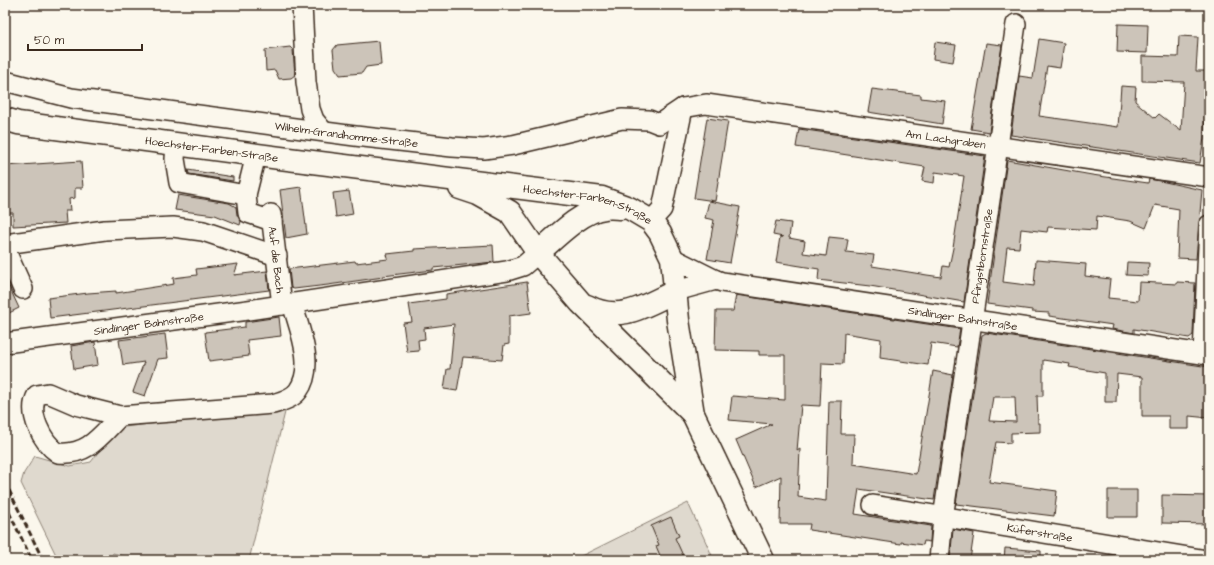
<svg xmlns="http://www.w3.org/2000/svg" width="1214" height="565" viewBox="0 0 1214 565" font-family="'Architects Daughter',sans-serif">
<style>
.green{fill:#dfd9ce;stroke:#8d8276}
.building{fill:#ccc4b9;stroke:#3b2a1e;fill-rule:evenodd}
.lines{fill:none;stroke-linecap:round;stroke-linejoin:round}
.minor-casing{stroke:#3b2a1e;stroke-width:22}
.major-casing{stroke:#3b2a1e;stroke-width:25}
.minor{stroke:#fbf7ec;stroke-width:19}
.major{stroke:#fbf7ec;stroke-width:22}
.rail{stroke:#3b2a1e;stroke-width:3;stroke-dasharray:6 3;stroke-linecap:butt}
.labels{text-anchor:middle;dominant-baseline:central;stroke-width:3;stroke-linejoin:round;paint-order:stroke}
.street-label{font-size:11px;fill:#3b2a1e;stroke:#fbf7ec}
</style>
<rect width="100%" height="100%" fill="#fbf7ec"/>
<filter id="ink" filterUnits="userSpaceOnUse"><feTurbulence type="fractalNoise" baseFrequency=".025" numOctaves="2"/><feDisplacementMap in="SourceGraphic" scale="8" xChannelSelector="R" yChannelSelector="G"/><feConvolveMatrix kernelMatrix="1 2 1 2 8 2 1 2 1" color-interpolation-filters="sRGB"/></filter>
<g filter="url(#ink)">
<!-- green -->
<path class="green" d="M 286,408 L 249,560 L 137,560 L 113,553 L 111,560 L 66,560 L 57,557 L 21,483 L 24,473 L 35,456 L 70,466 L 91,462 L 116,428 Z
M 688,503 L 714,560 L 573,560 Z"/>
<!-- building -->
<path class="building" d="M 1118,24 L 1148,25 L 1147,53 L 1117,52 Z
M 1179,36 L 1198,37 L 1196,71 L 1207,71 L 1204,138 L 1200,163 L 1011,135 L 1019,76 L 1033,78 L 1039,39 L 1064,43 L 1060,68 L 1047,66 L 1039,116 L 1118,127 L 1121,86 L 1136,87 L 1135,101 L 1155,118 L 1159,114 L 1181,131 L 1184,82 L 1142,81 L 1142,56 L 1178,57 Z
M 379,41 L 381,65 L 366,67 L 362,73 L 340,75 L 335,68 L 333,50 L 337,45 Z
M 935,42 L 956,45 L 953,62 L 933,59 Z
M 986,43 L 1002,45 L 989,132 L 971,129 Z
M 290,47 L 293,50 L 295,75 L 291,78 L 279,79 L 275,70 L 266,71 L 265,50 Z
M 872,89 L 921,95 L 921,98 L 945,101 L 942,124 L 868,112 Z
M 707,118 L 728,121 L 715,201 L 694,198 Z
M 799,129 L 985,156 L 964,302 L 870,286 L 818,280 L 819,269 L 776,262 L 780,237 L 783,237 L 773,235 L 776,221 L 791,223 L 789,238 L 805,241 L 803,253 L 826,256 L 829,237 L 848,239 L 846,252 L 874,255 L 872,266 L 927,275 L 941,277 L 943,266 L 949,267 L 953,248 L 964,176 L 935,172 L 934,183 L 922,181 L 925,167 L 796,147 Z
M 1007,160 L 1092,175 L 1148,183 L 1149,179 L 1165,182 L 1202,190 L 1196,259 L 1177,258 L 1179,209 L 1155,205 L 1146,228 L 1130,221 L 1097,216 L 1096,230 L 1048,227 L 1047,232 L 1021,229 L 1019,248 L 1007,247 L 1003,282 L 1034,286 L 1036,260 L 1086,264 L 1085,276 L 1110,279 L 1108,298 L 1138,301 L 1139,282 L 1177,284 L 1177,282 L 1195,283 L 1193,335 L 1189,338 L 1134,329 L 1134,333 L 1112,329 L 1113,325 L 1049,316 L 1049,313 L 1032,312 L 1032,310 L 987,304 Z
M 81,161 L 83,188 L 75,188 L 75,198 L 69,199 L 70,211 L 65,211 L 66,223 L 13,226 L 13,213 L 8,213 L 8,202 L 5,202 L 5,166 Z
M 188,170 L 233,177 L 233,181 L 189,174 Z
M 301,187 L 307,234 L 286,238 L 280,190 Z
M 349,191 L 353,214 L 336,217 L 333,193 Z
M 178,195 L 229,203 L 236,207 L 237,215 L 241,221 L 240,225 L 215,215 L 175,210 Z
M 709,201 L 740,207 L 730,263 L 707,259 L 714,220 L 705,218 Z
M 493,245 L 494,262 L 433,268 L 433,270 L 383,276 L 383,277 L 328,285 L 294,289 L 291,288 L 289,269 L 355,261 L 356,263 L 388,259 L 387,254 L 414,251 L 414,249 Z
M 1127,262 L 1149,263 L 1148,276 L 1126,275 Z
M 238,264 L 234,275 L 267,271 L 269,290 L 50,318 L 48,298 L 88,293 L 116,291 L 116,293 L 174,284 L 173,278 L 197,275 L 196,269 Z
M 5,278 L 19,308 L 5,315 Z
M 527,282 L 531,313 L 509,316 L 509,344 L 504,345 L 502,360 L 463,357 L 457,391 L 444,389 L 447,369 L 450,369 L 454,324 L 424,328 L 425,339 L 418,340 L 419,351 L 407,352 L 403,323 L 412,322 L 409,304 L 446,299 L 446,294 Z
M 736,295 L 960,329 L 957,347 L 931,343 L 928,365 L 880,358 L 881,339 L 844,333 L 843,364 L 822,363 L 820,406 L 801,405 L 797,451 L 800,449 L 798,497 L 826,501 L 829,401 L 842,401 L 841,434 L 854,434 L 853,464 L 916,474 L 933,371 L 953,375 L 934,500 L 859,489 L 855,514 L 931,526 L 930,542 L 924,541 L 923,545 L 901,542 L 901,544 L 809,530 L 810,524 L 780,524 L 781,476 L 756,487 L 736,440 L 772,424 L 729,420 L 732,396 L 785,400 L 785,355 L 759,355 L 759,351 L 715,350 L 716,311 L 733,311 Z
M 279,317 L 281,336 L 247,340 L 249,356 L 209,361 L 205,332 L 245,327 L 245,322 Z
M 986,333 L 1209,367 L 1209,418 L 1189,416 L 1189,429 L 1169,429 L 1169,416 L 1142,416 L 1142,377 L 1117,374 L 1116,402 L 1105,402 L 1105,373 L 1069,367 L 1070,364 L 1043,360 L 1043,396 L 1037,396 L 1038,423 L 1040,423 L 1040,432 L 1011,433 L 1011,443 L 996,442 L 989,482 L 1057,491 L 1054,516 L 956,504 L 982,335 ZM 993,397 L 1015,397 L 1016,422 L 989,421 Z
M 165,334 L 168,358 L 158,359 L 145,396 L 133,392 L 144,362 L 123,365 L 119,340 Z
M 95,342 L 98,365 L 74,369 L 71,346 Z
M 1108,490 L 1137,490 L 1137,517 L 1108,517 Z
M 1162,495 L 1209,496 L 1209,524 L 1162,523 Z
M 671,517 L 679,536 L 675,538 L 685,560 L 662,560 L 656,546 L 659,545 L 651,526 Z
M 953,529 L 974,533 L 970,560 L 950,560 Z
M 1005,548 L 1041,551 L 1041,560 L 1004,560 Z"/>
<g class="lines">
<!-- minor casing -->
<g class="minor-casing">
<g id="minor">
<path d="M 302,5 L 306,82 L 310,109 L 314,120 L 323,131"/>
<path id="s1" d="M 5,81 L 71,98 L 355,136 L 452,147 L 484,149 L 513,145 L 622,119 L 649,120 L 659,124 L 683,108 L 706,104 L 1209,177"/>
<path d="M 176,144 L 175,159 L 179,183 L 246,195 L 256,155"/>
<path d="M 246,195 L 248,213 L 272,221"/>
<path id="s2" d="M 271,214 L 282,305"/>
<path d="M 651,221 L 662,209 L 683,108"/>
<path d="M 5,244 L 105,230 L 173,227 L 203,231 L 277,256"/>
<path d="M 5,249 L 23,289"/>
<path id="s3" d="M 672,258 L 716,280 L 722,282 L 1209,355"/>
<path d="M 676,291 L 716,280"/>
<path id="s4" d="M 5,343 L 248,310 L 507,271 L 523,266 L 538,253"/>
<path d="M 1203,354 L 1209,225"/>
<path d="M 120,416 C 101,435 88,456 58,453 C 42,442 27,413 37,395 L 48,393 L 76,405 L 120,416 L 273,404 C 282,401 292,399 298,391 C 316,366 299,329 292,303"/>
<path id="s5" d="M 873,505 L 1207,560"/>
<path id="s6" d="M 939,560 L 943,518 L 1016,24"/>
</g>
</g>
<!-- major casing -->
<g class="major-casing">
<g id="major">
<path id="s7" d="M 5,119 L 18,123 L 280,158 L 602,198 L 629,208 L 651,221 L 660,233 L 672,258 L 678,320 L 693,414 L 763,560"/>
<path d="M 460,188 L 478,194 L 510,212 L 538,253 L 581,303 L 693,414"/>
<path d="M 538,253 C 555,238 582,210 605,208 C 611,207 616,208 621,208"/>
<path d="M 587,306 C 620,324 646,305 676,291"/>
</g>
</g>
<!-- minor -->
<use href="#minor" class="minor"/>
<!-- major -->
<use href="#major" class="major"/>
<!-- rail -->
<path class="rail" d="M 5,482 L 43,560
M 5,504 L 32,560"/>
</g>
</g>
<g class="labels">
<!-- street labels -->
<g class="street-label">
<text stroke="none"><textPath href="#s1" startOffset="346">Wilhelm-Grandhomme-Straße</textPath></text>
<text stroke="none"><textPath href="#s1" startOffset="958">Am Lachgraben</textPath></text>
<text stroke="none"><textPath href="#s7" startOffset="209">Hoechster-Farben-Straße</textPath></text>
<text stroke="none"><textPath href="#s7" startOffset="590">Hoechster-Farben-Straße</textPath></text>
<text stroke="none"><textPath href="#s6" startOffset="307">Pfingstbornstraße</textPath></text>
<text stroke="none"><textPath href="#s2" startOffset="46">Auf die Bach</textPath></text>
<text stroke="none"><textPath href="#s3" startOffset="299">Sindlinger Bahnstraße</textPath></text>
<text stroke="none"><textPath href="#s4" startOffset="145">Sindlinger Bahnstraße</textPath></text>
<text stroke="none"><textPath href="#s5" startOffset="169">Küferstraße</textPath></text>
</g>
</g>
<!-- margin -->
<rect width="1214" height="565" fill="none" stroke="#fbf7ec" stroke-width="20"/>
<rect x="10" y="10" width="1194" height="545" fill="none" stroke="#3b2a1e" stroke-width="1.5" filter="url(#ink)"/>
<!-- scale -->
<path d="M28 44v6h114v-6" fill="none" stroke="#3b2a1e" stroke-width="2"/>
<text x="34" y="44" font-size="12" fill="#3b2a1e" stroke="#fbf7ec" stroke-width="3" paint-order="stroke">50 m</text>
</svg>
